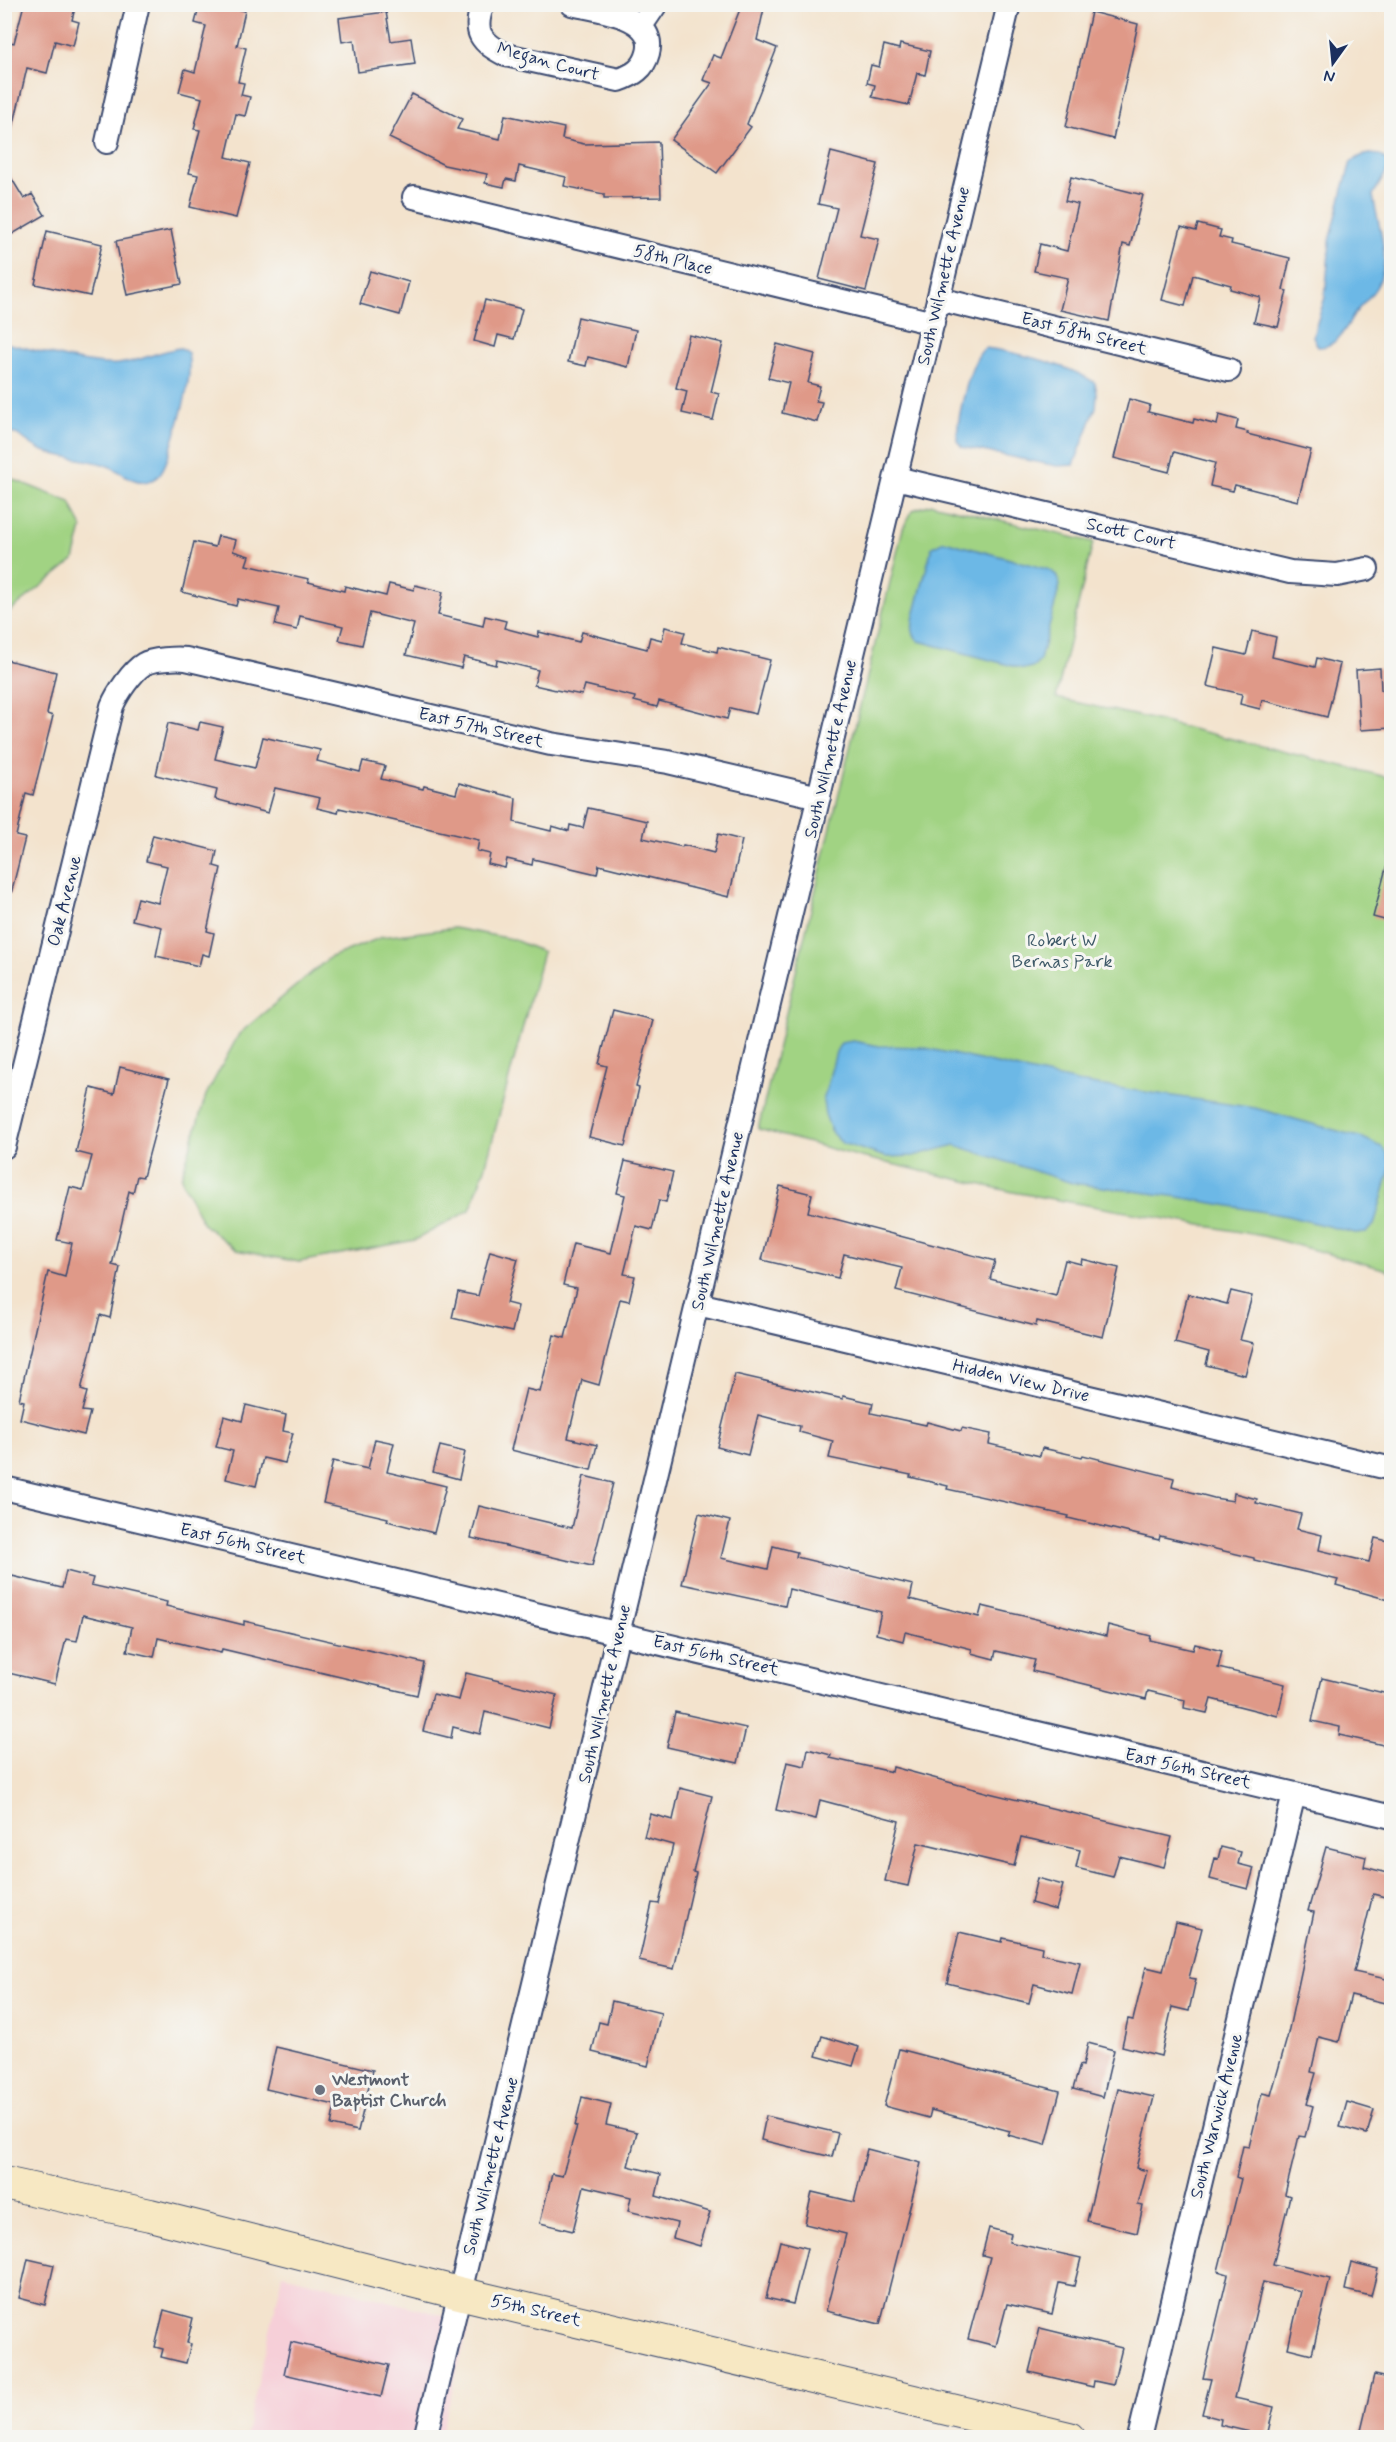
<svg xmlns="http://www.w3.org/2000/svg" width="1396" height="2442" viewBox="0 0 1396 2442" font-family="Mynerve,sans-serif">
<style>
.built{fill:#f6cfd8}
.green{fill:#a1d383;stroke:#5e8170;stroke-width:1.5}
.water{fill:#6cb8e6;stroke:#4474a2;stroke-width:1.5}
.building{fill:#df9988}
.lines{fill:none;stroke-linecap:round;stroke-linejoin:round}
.minor-casing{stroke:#3b4a6f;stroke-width:26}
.secondary-casing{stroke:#3b4a6f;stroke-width:34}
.minor{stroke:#fff;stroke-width:22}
.secondary{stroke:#f7e8c3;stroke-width:32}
.worship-dot{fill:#6b7280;stroke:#f6f6f2;stroke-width:2}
.labels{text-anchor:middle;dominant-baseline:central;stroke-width:6;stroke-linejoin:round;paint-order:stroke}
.street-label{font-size:18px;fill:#1b2f5e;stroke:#f6f6f2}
.park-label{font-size:18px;fill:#3c5867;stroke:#f6f6f2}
.worship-label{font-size:18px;font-weight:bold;fill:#5b616d;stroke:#f6f6f2;text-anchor:start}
</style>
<rect width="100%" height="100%" fill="#f6f6f2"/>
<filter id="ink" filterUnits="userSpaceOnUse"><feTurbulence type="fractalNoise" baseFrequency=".0167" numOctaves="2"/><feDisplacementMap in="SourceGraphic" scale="12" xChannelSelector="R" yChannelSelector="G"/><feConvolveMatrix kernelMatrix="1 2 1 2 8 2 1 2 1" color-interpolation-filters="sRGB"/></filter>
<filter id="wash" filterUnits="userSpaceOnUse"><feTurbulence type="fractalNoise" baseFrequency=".008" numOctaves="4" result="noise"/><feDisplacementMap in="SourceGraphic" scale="24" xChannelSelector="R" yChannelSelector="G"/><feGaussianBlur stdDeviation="1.35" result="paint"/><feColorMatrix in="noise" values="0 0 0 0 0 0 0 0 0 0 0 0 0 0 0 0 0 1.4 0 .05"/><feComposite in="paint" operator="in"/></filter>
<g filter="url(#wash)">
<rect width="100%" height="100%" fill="#f3e3cd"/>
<!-- built -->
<path class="built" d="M 283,2274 L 470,2322 L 440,2437 L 245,2438 Z"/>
<!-- green -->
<path class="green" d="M 5,476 L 70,502 L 82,528 L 74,560 L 5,615 Z
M 932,504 L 1093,542 L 1056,698 L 1143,717 L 1391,778 L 1391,1271 L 1263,1236 L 1013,1192 L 857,1156 L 758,1129 L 903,528 L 913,510 Z
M 454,928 L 512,939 L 543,952 L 485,1168 L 470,1210 L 415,1240 L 299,1262 L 236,1250 L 203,1224 L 181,1178 L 206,1095 L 239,1034 L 329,958 L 382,937 Z"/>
<!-- water -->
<path class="water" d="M 1370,154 L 1380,155 L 1388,162 L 1388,169 L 1373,195 C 1377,225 1393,257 1377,286 C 1371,297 1360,305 1354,315 C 1344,330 1338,347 1318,347 L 1313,336 L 1325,297 L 1330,241 L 1343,189 L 1351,162 L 1361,156 Z
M 5,343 C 39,350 84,366 118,364 C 140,362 160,350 181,348 L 188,353 C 193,379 182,410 175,435 C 168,457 163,492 132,479 C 124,476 117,469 108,466 C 88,458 62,459 41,450 C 27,444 21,432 5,432 Z
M 985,348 C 1015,352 1070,365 1095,383 L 1097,394 L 1096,407 L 1074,465 L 1057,466 L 962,447 L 957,441 C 957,421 969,360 985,348 Z
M 944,541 L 1050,570 L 1056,575 L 1060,585 L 1040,660 L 1035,666 L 1024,669 L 919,641 C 912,635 912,629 913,620 L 932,547 Z
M 853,1041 L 879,1046 L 921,1047 L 1077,1082 L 1255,1108 L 1363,1138 L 1382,1147 L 1388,1154 L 1391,1166 L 1374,1225 L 1366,1232 L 1355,1233 L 1287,1216 L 1179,1197 L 1072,1183 L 955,1145 L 913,1156 L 886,1157 L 842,1143 L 832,1133 L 825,1114 L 823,1101 L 836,1052 L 841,1043 Z"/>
<g id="blocks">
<!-- building -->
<path class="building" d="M 24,4 L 76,4 L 72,20 L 79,22 L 73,46 L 55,41 L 47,73 L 27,68 L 12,132 L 4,131 L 4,41 L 14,43 Z
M 200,4 L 218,4 L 245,11 L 237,46 L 246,48 L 238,82 L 244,83 L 241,95 L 250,97 L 245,116 L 236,114 L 226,157 L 250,163 L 236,218 L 190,207 L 198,175 L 189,173 L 200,130 L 194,129 L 202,98 L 179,92 L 185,69 L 195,72 L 206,26 L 195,23 Z
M 742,4 L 765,4 L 757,40 L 777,48 L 747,124 L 751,127 L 717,173 L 671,140 L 712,83 L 703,80 L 713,55 L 721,58 Z
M 386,12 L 391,41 L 411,38 L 415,64 L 358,72 L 354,40 L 342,42 L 339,18 Z
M 1091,12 L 1138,24 L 1113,139 L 1066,127 Z
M 900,44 L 930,51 L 925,75 L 917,73 L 909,105 L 872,97 L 875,85 L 867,83 L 871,65 L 879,67 L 884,45 L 899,49 Z
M 412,94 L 462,119 L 457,129 L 500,139 L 505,115 L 564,128 L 562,139 L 584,144 L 659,142 L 661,197 L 604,198 L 604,194 L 564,186 L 566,177 L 519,166 L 516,181 L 506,179 L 504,187 L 485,183 L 487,174 L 444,165 L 389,138 Z
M 831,152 L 878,164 L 860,235 L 879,239 L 866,291 L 819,279 L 837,208 L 818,204 Z
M 4,166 L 24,199 L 32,194 L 45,215 L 4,239 Z
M 1071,177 L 1143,195 L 1130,246 L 1123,244 L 1109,321 L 1060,310 L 1068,278 L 1034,271 L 1040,244 L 1067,251 L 1078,204 L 1065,201 Z
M 1198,224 L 1221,230 L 1219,237 L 1232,240 L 1231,244 L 1290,258 L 1283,290 L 1287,291 L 1278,327 L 1254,322 L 1260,297 L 1230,289 L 1231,285 L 1193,275 L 1185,306 L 1162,300 L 1181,227 L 1196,231 Z
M 171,230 L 182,284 L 127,295 L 116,241 Z
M 47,231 L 102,244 L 90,296 L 35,284 Z
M 370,271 L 409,282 L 400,315 L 360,304 Z
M 485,300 L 522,309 L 514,339 L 498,335 L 495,347 L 474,341 Z
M 578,317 L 636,330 L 628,367 L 588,357 L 586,366 L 568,362 Z
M 689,335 L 723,343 L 711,392 L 719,394 L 713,420 L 682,413 L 687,391 L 676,388 Z
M 777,344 L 815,354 L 808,383 L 820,386 L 816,401 L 822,402 L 817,422 L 782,413 L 789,383 L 768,378 Z
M 1129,399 L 1150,405 L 1148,412 L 1193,423 L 1194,419 L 1217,425 L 1219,415 L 1238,420 L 1236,429 L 1248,432 L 1247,434 L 1311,450 L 1298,501 L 1235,485 L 1233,491 L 1210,486 L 1215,463 L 1174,452 L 1169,472 L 1114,458 Z
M 218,536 L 236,540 L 233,551 L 249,556 L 246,565 L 309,579 L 308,582 L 344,591 L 345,586 L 386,596 L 389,584 L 414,590 L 415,585 L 443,592 L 438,615 L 483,626 L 485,616 L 506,621 L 504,628 L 538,637 L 539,632 L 579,642 L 582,632 L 647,649 L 650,637 L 662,640 L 665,627 L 685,632 L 682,643 L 717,652 L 718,647 L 770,660 L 756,714 L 730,708 L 727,719 L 659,701 L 657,707 L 634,701 L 635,697 L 585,685 L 582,695 L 556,690 L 534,685 L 538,670 L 497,660 L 496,665 L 464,657 L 461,668 L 406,655 L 414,624 L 370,613 L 362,645 L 339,640 L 343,626 L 300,616 L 297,630 L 275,625 L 279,608 L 238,599 L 236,606 L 182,592 L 194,542 L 215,547 Z
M 1252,631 L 1276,637 L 1272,657 L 1315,667 L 1317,658 L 1340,664 L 1327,717 L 1262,700 L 1260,709 L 1240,704 L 1242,694 L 1207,686 L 1216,648 L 1246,655 Z
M 7,660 L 56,672 L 47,714 L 53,716 L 33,795 L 26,793 L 16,836 L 25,838 L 11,894 L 4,893 L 4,672 Z
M 1380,668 L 1381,690 L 1392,690 L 1392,728 L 1360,730 L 1356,670 Z
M 200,722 L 223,727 L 215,759 L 255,768 L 263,737 L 320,750 L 317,761 L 360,772 L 363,761 L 385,766 L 381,779 L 423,789 L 424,786 L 456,794 L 459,783 L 516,798 L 514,822 L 551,831 L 552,826 L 569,831 L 570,825 L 583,828 L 588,808 L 647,821 L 643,838 L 682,847 L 683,845 L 714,853 L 718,834 L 742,840 L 729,897 L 599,865 L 597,874 L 533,859 L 532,865 L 507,859 L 505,868 L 488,864 L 490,854 L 477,851 L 479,840 L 339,808 L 338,813 L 317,808 L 320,798 L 275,788 L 268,813 L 215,799 L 217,790 L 156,775 L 168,723 L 198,730 Z
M 153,835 L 217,851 L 214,866 L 221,868 L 207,931 L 214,933 L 209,956 L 202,954 L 199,966 L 156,956 L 162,927 L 132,920 L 138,898 L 158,903 L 167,866 L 146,861 Z
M 1386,868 L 1392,869 L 1392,922 L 1373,917 Z
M 613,1010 L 653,1020 L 636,1087 L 639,1088 L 625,1146 L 589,1137 L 607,1066 L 599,1064 Z
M 120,1067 L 169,1079 L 143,1177 L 137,1176 L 133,1193 L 129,1191 L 112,1265 L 120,1267 L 110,1318 L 100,1315 L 81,1390 L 87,1392 L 82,1411 L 90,1412 L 84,1435 L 20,1419 L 24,1401 L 19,1400 L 48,1272 L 65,1277 L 72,1243 L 57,1240 L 70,1187 L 83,1190 L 92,1156 L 76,1152 L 91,1088 L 114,1094 Z
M 625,1161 L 673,1172 L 666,1202 L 659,1200 L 652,1230 L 636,1226 L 624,1274 L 635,1276 L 629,1301 L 620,1299 L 599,1385 L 582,1380 L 568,1438 L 597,1445 L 591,1470 L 511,1450 L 526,1389 L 540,1392 L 554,1335 L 565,1338 L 577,1288 L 563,1285 L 573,1244 L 611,1253 L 625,1195 L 617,1193 Z
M 780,1186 L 812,1194 L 808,1212 L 995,1261 L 990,1279 L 1056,1296 L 1065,1260 L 1081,1264 L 1082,1259 L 1119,1268 L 1103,1337 L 1037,1321 L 1036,1326 L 896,1291 L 902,1268 L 876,1262 L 844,1254 L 838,1278 L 762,1260 Z
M 490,1251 L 518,1259 L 506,1303 L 518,1306 L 512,1332 L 452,1318 L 458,1292 L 478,1296 Z
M 1231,1291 L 1252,1296 L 1240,1340 L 1254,1343 L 1245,1375 L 1206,1365 L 1209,1352 L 1175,1343 L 1188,1294 L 1227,1304 Z
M 735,1374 L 843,1399 L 843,1396 L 873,1403 L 871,1413 L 926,1425 L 927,1422 L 961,1431 L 962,1428 L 991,1434 L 989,1444 L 1040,1456 L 1042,1448 L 1082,1457 L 1083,1455 L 1174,1478 L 1172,1487 L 1214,1498 L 1233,1501 L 1234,1493 L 1257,1499 L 1256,1503 L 1301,1514 L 1297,1529 L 1322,1535 L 1319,1550 L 1369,1562 L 1375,1538 L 1392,1542 L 1392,1588 L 1389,1600 L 1336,1585 L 1338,1580 L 1254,1560 L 1254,1558 L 1160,1536 L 1159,1540 L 1068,1518 L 1069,1516 L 947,1489 L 948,1486 L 910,1477 L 911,1475 L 829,1458 L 833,1441 L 799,1432 L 800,1426 L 758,1415 L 748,1455 L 717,1447 Z
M 246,1405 L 286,1415 L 283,1431 L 293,1433 L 285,1463 L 263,1458 L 256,1486 L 226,1479 L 233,1451 L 216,1447 L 224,1416 L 242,1421 Z
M 375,1439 L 394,1443 L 387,1472 L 446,1486 L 434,1533 L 387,1521 L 388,1518 L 323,1503 L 333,1461 L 368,1469 Z
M 440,1446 L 465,1452 L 459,1479 L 433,1472 Z
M 584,1476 L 613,1483 L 592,1566 L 471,1538 L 479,1506 L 572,1528 Z
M 699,1513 L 730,1521 L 721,1558 L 768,1569 L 773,1546 L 797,1552 L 796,1557 L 913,1585 L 910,1599 L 979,1617 L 982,1606 L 1106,1636 L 1108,1625 L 1151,1636 L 1150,1640 L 1193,1650 L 1195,1644 L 1222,1651 L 1218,1668 L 1285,1684 L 1278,1716 L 1211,1699 L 1207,1713 L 1184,1708 L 1185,1700 L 1148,1691 L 1146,1699 L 1032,1671 L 1035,1660 L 996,1651 L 994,1659 L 971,1653 L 972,1649 L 905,1632 L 903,1641 L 876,1634 L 881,1612 L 789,1589 L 785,1606 L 682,1584 Z
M 66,1571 L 93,1578 L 91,1585 L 167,1602 L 166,1606 L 244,1625 L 244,1621 L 424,1663 L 417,1695 L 222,1649 L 221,1653 L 158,1638 L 154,1657 L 127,1651 L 132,1627 L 83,1615 L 77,1641 L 66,1639 L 55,1684 L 4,1672 L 4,1607 L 12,1576 L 62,1588 Z
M 466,1673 L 557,1695 L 549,1728 L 485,1712 L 480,1734 L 453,1727 L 451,1738 L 423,1731 L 433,1694 L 459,1700 Z
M 1322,1678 L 1392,1695 L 1392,1747 L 1339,1735 L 1340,1727 L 1312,1721 Z
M 675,1712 L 746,1728 L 738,1763 L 667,1747 Z
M 808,1749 L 831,1755 L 830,1758 L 892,1772 L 893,1767 L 989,1793 L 1172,1837 L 1164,1867 L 1119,1856 L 1113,1877 L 1076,1868 L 1080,1850 L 1021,1837 L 1014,1866 L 918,1843 L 908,1886 L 885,1881 L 899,1821 L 820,1800 L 816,1819 L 776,1810 L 787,1762 L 805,1766 Z
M 680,1788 L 712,1796 L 693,1872 L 696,1873 L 674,1969 L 639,1961 L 652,1903 L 659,1904 L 673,1845 L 644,1837 L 650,1814 L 673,1820 Z
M 1221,1847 L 1241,1852 L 1238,1864 L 1254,1868 L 1248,1889 L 1210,1879 L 1215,1858 L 1218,1859 Z
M 1326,1847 L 1366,1857 L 1364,1867 L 1392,1874 L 1385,1897 L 1373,1894 L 1354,1972 L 1391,1980 L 1385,2003 L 1351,1995 L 1339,2042 L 1319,2037 L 1311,2072 L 1316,2073 L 1307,2104 L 1313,2106 L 1305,2137 L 1299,2136 L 1285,2194 L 1290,2196 L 1273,2265 L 1330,2279 L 1312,2354 L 1288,2348 L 1301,2291 L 1263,2282 L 1235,2398 L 1274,2407 L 1267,2436 L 1220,2425 L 1221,2419 L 1202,2414 L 1211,2379 L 1203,2378 L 1228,2274 L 1218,2271 L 1241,2179 L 1236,2177 L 1243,2146 L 1249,2147 L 1262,2093 L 1271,2095 L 1287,2038 L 1314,1912 L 1308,1911 Z
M 1037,1878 L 1063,1885 L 1056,1910 L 1031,1903 Z
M 1176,1922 L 1202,1928 L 1189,1978 L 1196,1979 L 1189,2011 L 1172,2007 L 1161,2056 L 1122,2046 L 1128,2019 L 1133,2020 L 1146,1967 L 1163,1971 Z
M 959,1932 L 1002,1942 L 1003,1938 L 1042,1947 L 1041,1954 L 1080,1962 L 1072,1994 L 1034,1984 L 1029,2003 L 947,1983 Z
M 612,2001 L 661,2013 L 648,2066 L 592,2052 L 599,2022 L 607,2024 Z
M 822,2036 L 859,2047 L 853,2066 L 816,2056 Z
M 1088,2043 L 1114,2050 L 1103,2097 L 1073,2089 L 1080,2065 L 1083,2066 Z
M 276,2047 L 373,2070 L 358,2131 L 331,2125 L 335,2105 L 266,2089 Z
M 899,2049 L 1060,2091 L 1046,2145 L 1008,2135 L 1010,2131 L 931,2110 L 929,2118 L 884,2106 Z
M 1118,2089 L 1154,2097 L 1136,2168 L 1147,2171 L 1138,2205 L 1143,2206 L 1137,2233 L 1087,2221 Z
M 582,2097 L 611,2104 L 606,2125 L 637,2132 L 628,2166 L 661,2174 L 656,2196 L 710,2212 L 700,2246 L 673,2238 L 677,2223 L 628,2211 L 631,2197 L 584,2186 L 573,2231 L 540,2223 L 552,2174 L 562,2176 L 577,2126 L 575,2126 Z
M 1347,2102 L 1374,2110 L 1367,2134 L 1340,2127 Z
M 766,2116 L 838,2133 L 832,2157 L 761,2140 Z
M 867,2149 L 921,2163 L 880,2324 L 826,2311 L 846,2234 L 805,2224 L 812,2192 L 854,2202 Z
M 989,2228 L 1011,2234 L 1009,2242 L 1081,2258 L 1074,2286 L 1059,2283 L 1052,2314 L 1007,2304 L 996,2346 L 968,2339 L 990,2257 L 982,2255 Z
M 780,2241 L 807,2248 L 793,2304 L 766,2298 Z
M 28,2259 L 54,2265 L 45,2305 L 19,2298 Z
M 1351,2262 L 1378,2269 L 1371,2296 L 1345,2290 Z
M 164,2310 L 193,2318 L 187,2343 L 191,2344 L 186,2363 L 161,2357 L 163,2349 L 155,2347 Z
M 1040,2328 L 1122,2348 L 1113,2385 L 1094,2381 L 1093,2387 L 1029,2372 Z
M 291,2342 L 389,2365 L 381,2397 L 284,2374 Z
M 1374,2375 L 1392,2379 L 1392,2438 L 1359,2438 Z"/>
</g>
</g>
<g filter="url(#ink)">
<use href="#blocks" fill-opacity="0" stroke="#3b4a6f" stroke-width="1.5"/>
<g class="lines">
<!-- minor casing -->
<g class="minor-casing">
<path id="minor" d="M 483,4 C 472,33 481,42 506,55 L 619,80 C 633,75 644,69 648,53 C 658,15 597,10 572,4
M 641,26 L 656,4
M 107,142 L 138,4
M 414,197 L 933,323
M 939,299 L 1229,370
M 896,478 L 1290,572 L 1337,575 L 1367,569
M 4,1147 L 112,706 C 117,694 132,671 144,664 C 152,659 177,658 186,659 L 551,744 L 668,762 L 819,797
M 698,1304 L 1392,1469
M 4,1488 L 1392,1817
M 425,2438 L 1009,4
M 1139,2438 L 1294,1794"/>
</g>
<!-- secondary casing -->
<g class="secondary-casing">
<path id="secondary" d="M 4,2183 L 150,2215 L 459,2293 L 1069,2438"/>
</g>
<!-- minor -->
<use href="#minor" class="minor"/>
<!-- secondary -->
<use href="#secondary" class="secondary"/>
</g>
</g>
<!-- markers -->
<circle class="worship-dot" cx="320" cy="2090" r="6"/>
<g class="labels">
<!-- street labels -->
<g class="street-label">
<text transform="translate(548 62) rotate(15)">Megan Court</text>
<text transform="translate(673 260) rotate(14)">58th Place</text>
<text transform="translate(944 276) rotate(-77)">South Wilmette Avenue</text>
<text transform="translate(1084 334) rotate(14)">East 58th Street</text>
<text transform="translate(1131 534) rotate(13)">Scott Court</text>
<text transform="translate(481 728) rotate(13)">East 57th Street</text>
<text transform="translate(831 749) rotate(-77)">South Wilmette Avenue</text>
<text transform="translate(65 901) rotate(-76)">Oak Avenue</text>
<text transform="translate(718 1221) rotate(-77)">South Wilmette Avenue</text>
<text transform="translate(1021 1381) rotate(13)">Hidden View Drive</text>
<text transform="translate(243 1544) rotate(13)">East 56th Street</text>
<text transform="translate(716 1656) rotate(13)">East 56th Street</text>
<text transform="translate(605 1694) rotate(-77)">South Wilmette Avenue</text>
<text transform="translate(1188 1769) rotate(13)">East 56th Street</text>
<text transform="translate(1217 2116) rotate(-76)">South Warwick Avenue</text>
<text transform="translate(491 2166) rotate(-76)">South Wilmette Avenue</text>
<text transform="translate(536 2311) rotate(13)">55th Street</text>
</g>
<!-- park labels -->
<g class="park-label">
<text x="1062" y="941">Robert W<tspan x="1062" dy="21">Bernas Park</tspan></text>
</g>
<!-- worship labels -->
<g class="worship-label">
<text x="332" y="2080">Westmont<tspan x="332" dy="21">Baptist Church</tspan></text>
</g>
</g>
<!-- margin -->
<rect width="1396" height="2442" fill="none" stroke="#f6f6f2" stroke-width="24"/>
<!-- north arrow -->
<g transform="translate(1333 63) rotate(195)" stroke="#f6f6f2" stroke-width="4.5" paint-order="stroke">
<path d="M0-4.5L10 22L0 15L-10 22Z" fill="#1b2f5e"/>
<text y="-9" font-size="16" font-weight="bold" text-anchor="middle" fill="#1b2f5e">N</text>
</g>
</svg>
